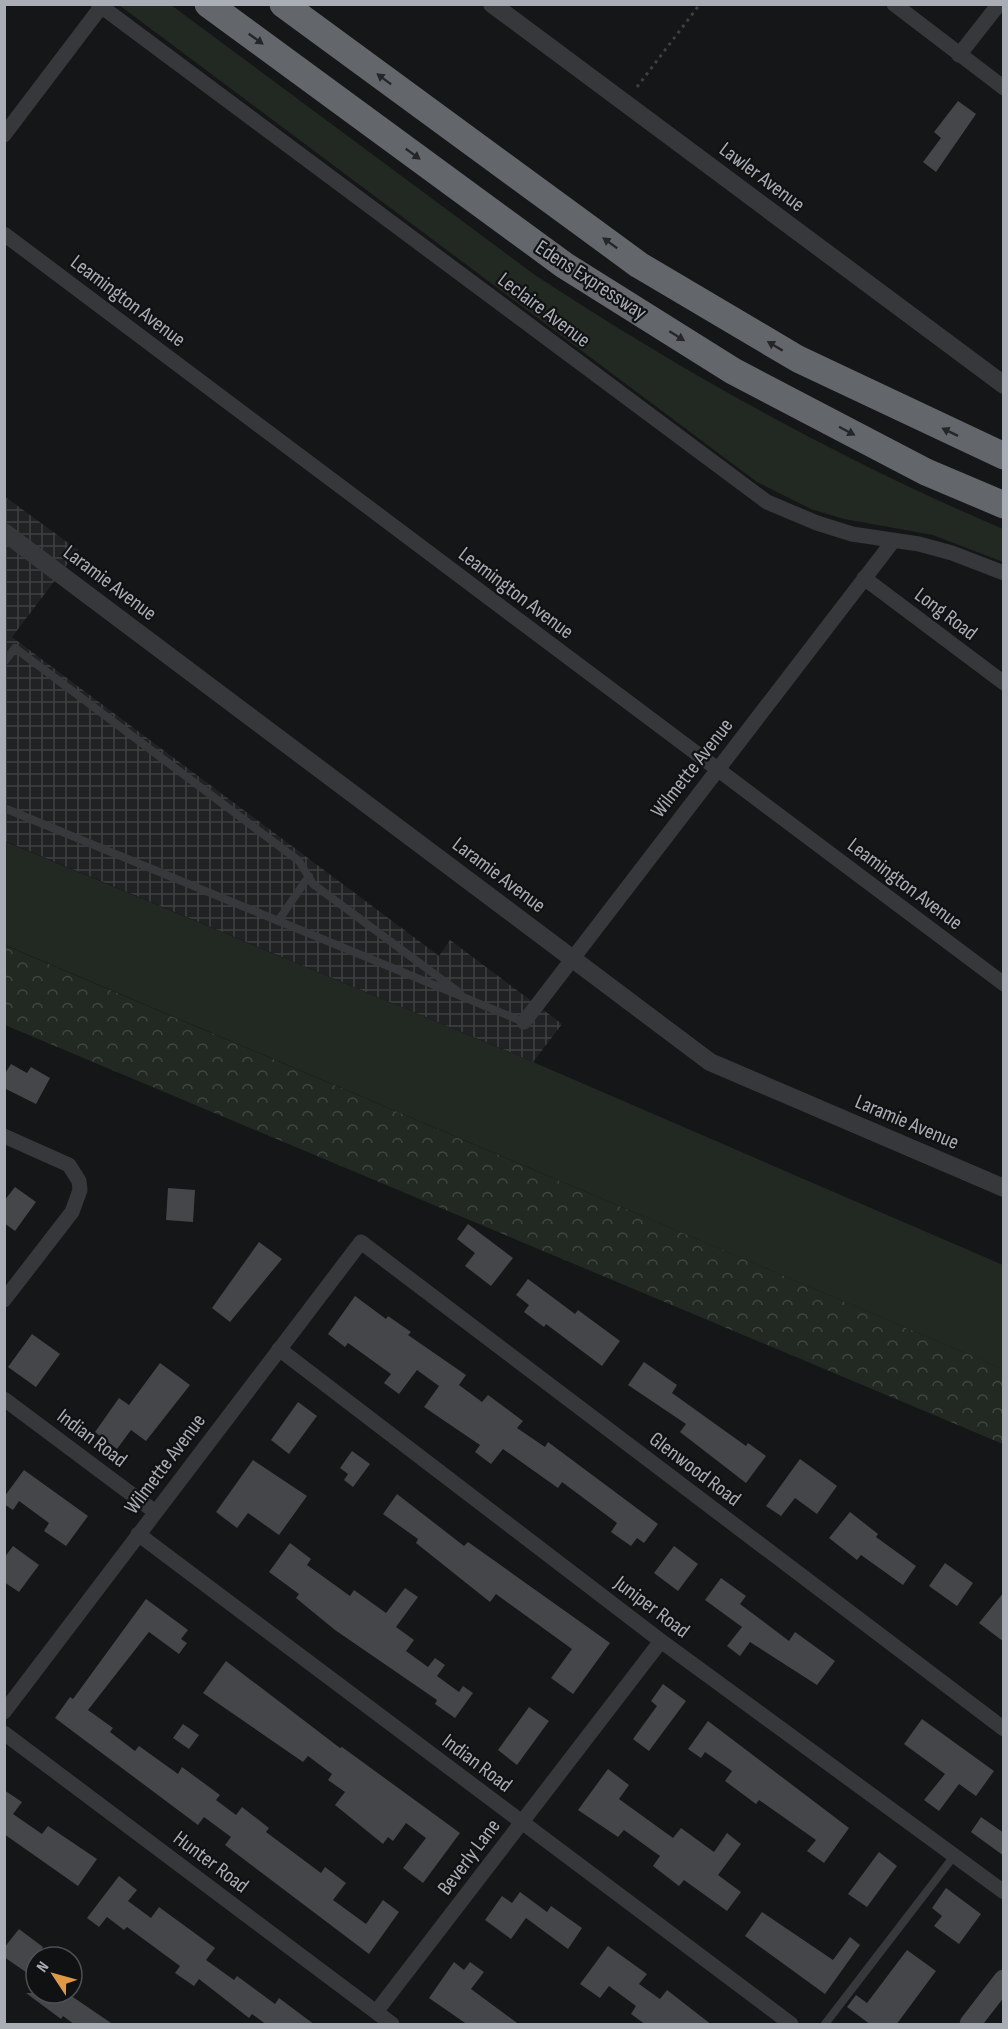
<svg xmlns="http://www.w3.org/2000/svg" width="1008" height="2029" viewBox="0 0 1008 2029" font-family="'Sofia Sans Condensed',sans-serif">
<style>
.industrial{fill:url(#industrial-grid)}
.green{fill:#222922}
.forest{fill:url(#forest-crowns)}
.building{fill:#44464a}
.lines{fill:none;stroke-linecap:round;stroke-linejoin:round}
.path{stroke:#3d3f42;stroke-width:3;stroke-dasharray:3 4.5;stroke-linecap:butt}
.service{stroke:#37383b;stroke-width:8}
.minor{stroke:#37383b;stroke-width:15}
.tertiary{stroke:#37383b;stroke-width:18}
.secondary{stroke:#45474b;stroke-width:21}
.motorway{stroke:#63676c;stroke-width:27}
.oneway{fill:#252628}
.labels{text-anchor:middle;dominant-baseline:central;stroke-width:4.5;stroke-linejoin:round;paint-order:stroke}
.street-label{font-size:21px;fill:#a9aeb6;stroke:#101112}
</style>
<defs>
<pattern id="industrial-grid" width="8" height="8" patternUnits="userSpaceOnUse" patternTransform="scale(1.5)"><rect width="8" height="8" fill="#212224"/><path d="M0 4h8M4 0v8" fill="none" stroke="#3e4042"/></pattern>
<pattern id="forest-crowns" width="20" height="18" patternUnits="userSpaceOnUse" patternTransform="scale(1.5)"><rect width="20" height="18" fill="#222922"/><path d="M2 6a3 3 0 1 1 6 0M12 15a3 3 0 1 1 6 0" fill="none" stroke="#3f4640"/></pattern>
</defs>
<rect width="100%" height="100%" fill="#151617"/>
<!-- industrial -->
<path class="industrial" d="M 4,496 L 78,550 L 12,637 L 439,956 L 450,940 L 562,1024 L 533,1062 L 5,841 Z"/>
<!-- green -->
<path class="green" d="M 119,5 L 171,5 L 535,275 C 684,373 839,459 1003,529 L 1003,562 L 933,535 L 844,519 L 811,509 L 757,482 Z
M 4,841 L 533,1062 L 1003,1265 L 1003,1369 L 5,945 Z"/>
<!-- forest -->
<path class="forest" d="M 4,945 L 1003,1369 L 1003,1444 L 5,1025 Z"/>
<!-- building -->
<path class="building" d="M 958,101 L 976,114 L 936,172 L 923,162 L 941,138 L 934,132 Z
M 11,1064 L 27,1073 L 31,1067 L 50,1078 L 36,1104 L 4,1088 L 4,1075 Z
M 15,1187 L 36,1202 L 15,1231 L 4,1223 L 4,1201 Z
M 168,1188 L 195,1190 L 193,1222 L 166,1220 Z
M 468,1224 L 513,1258 L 491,1286 L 465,1266 L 475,1253 L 457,1239 Z
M 259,1242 L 282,1259 L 230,1322 L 212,1308 Z
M 528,1279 L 575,1314 L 578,1310 L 620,1341 L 602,1366 L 546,1324 L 544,1327 L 524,1312 L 529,1305 L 516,1295 Z
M 355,1296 L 386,1319 L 388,1316 L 411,1332 L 408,1335 L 466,1375 L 459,1385 L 482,1402 L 488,1395 L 523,1421 L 517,1428 L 545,1447 L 548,1442 L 658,1524 L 644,1543 L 637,1538 L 631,1546 L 611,1532 L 617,1523 L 562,1482 L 558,1488 L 503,1449 L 491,1464 L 475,1452 L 480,1445 L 424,1407 L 439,1386 L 417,1370 L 399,1394 L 384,1383 L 391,1374 L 348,1343 L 345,1347 L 328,1334 Z
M 32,1334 L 60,1354 L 36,1387 L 8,1367 Z
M 644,1362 L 677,1385 L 672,1393 L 746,1446 L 748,1443 L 766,1456 L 746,1483 L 680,1432 L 686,1424 L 628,1385 Z
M 160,1363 L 190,1385 L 146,1441 L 131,1430 L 117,1449 L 95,1432 L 119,1398 L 129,1405 Z
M 298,1402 L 317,1416 L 289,1454 L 271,1440 Z
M 352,1451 L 370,1464 L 353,1487 L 344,1480 L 348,1474 L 340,1468 Z
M 800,1459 L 837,1486 L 817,1514 L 795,1498 L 781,1516 L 766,1506 Z
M 253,1460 L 307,1496 L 279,1535 L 248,1513 L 237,1528 L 216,1512 Z
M 24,1470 L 88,1516 L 66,1546 L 44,1531 L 49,1523 L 19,1501 L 13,1510 L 4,1504 L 4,1497 Z
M 397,1494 L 464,1546 L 468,1542 L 610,1643 L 573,1694 L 551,1678 L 572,1649 L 496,1594 L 490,1602 L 416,1543 L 418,1539 L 383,1514 Z
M 850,1512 L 878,1534 L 876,1537 L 916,1566 L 903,1585 L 861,1555 L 857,1560 L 829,1538 Z
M 290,1543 L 311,1559 L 307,1565 L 350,1596 L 354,1590 L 386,1613 L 405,1588 L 418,1597 L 396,1627 L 414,1640 L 406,1651 L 428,1667 L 435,1658 L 445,1665 L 437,1676 L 459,1692 L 463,1686 L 473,1693 L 455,1718 L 435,1704 L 437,1700 L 335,1630 L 296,1598 L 299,1594 L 269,1572 Z
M 13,1546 L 39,1565 L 19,1592 L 4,1582 L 4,1558 Z
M 674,1546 L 698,1564 L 678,1591 L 654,1573 Z
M 945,1563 L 973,1583 L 957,1606 L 929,1586 Z
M 721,1578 L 746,1596 L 740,1604 L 789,1641 L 795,1632 L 835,1661 L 817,1685 L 750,1642 L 740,1656 L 727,1646 L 742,1627 L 705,1600 Z
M 1004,1592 L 1004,1642 L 979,1623 Z
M 146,1599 L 188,1630 L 181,1639 L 187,1643 L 179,1654 L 149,1632 L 88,1710 L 113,1728 L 110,1732 L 135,1751 L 139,1746 L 178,1774 L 182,1767 L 220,1795 L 216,1800 L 236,1815 L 242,1807 L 269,1828 L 266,1832 L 321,1873 L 325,1867 L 346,1883 L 333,1900 L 366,1924 L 383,1900 L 399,1912 L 369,1954 L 225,1845 L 231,1837 L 204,1817 L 198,1825 L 55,1718 L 70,1697 L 73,1699 Z
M 226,1661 L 340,1748 L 342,1747 L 460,1833 L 423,1883 L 403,1868 L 426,1838 L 406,1823 L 393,1841 L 388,1837 L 383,1844 L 335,1805 L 345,1792 L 328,1780 L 332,1774 L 308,1756 L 303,1762 L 203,1693 Z
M 663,1684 L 686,1701 L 649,1751 L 633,1739 L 657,1706 L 651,1701 Z
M 529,1707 L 549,1721 L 517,1765 L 498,1750 Z
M 922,1719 L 994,1771 L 976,1796 L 959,1784 L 939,1811 L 924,1800 L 945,1774 L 904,1744 Z
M 708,1721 L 849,1828 L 824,1863 L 807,1851 L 816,1840 L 759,1800 L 756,1804 L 725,1781 L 732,1771 L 705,1752 L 701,1758 L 688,1749 Z
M 183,1724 L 199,1735 L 189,1749 L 173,1738 Z
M 608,1769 L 629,1785 L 619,1799 L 673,1838 L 681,1828 L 714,1852 L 727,1833 L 741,1844 L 718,1875 L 741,1892 L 727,1911 L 684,1880 L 679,1886 L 653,1866 L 660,1856 L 624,1830 L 618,1837 L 578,1810 Z
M 4,1790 L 22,1802 L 13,1814 L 42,1834 L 48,1826 L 97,1859 L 78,1886 L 4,1834 Z
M 981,1817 L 1004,1833 L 1004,1856 L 971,1832 Z
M 879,1852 L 897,1866 L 867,1907 L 848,1894 Z
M 119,1876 L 137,1890 L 128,1901 L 151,1918 L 159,1907 L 215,1948 L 206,1960 L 234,1980 L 237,1976 L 275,2004 L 279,1998 L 315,2025 L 267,2025 L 252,2014 L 249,2018 L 199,1979 L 194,1986 L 175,1973 L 180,1966 L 127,1927 L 124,1930 L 107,1917 L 99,1927 L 87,1918 Z
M 946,1888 L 981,1914 L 959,1944 L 934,1926 L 942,1916 L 932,1908 Z
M 520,1892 L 547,1912 L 551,1906 L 582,1928 L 568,1949 L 526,1918 L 511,1939 L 485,1920 L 502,1896 L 512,1903 Z
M 762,1912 L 833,1960 L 850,1937 L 860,1945 L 825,1994 L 745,1936 Z
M 19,1929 L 43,1947 L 36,1957 L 36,1979 L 4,1957 L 4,1948 Z
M 608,1946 L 647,1974 L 639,1984 L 660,1999 L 667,1990 L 712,2025 L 646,2025 L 631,2014 L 636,2006 L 609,1986 L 600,1998 L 580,1984 Z
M 907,1950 L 936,1971 L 896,2025 L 871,2025 L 847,2007 L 856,1995 L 867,2003 Z
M 454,1962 L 464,1970 L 470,1962 L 484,1972 L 471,1989 L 520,2025 L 468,2025 L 429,1998 Z
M 26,1993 L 67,1993 L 114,2025 L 75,2025 L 63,2016 L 61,2019 Z"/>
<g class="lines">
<!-- path -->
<path class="path" d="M 637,87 L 700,4"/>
<!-- service -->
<path class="service" d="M 4,662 L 15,648 L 299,861 L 313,884 L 460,993
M 4,808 L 524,1022
M 278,921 L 309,876
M 825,2024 L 954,1856"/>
<!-- minor -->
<path class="minor" d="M 98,4 L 767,502 L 817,523 L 852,534 L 919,544 L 952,553 L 1004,573
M 894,4 L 1004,88
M 959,55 L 999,4
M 4,135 L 101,7
M 4,234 L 1004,984
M 864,578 L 1004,683
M 524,1022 L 894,540
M 4,1136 L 69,1165 L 79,1181 L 80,1190 L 72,1212 L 4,1300
M 279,1349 L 661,1641 L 1004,1892
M 4,1399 L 154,1511
M 138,1534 L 791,2024
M 4,1712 L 361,1242 L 1004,1729
M 4,1733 L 392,2024
M 376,2012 L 661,1641"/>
<!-- tertiary -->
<path class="tertiary" d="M 492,4 L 1004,385
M 4,532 L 710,1062 L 1004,1188"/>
<!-- secondary -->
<path class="secondary" d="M 970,2024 L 1004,1980"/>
<!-- motorway -->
<path class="motorway" d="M 208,4 L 564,265 L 733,371 L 926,472 L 1004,505
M 283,4 L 639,265 L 798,359 L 1004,456"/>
</g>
<!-- one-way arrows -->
<defs><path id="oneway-solid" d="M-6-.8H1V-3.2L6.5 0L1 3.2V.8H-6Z" transform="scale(1.5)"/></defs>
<g class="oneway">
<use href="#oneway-solid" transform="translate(256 39) rotate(36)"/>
<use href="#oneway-solid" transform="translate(384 79) rotate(-143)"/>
<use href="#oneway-solid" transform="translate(413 154) rotate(36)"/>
<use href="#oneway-solid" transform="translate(610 243) rotate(-144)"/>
<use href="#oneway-solid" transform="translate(677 336) rotate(32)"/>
<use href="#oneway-solid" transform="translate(775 346) rotate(-149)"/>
<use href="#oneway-solid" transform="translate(847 431) rotate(28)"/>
<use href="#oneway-solid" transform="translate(950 432) rotate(-154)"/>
</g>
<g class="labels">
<!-- street labels -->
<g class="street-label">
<text transform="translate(762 177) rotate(37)">Lawler Avenue</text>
<text transform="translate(591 280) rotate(33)">Edens Expressway</text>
<text transform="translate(128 301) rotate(37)">Leamington Avenue</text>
<text transform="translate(544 310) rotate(37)">Leclaire Avenue</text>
<text transform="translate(110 583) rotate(37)">Laramie Avenue</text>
<text transform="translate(516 593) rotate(37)">Leamington Avenue</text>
<text transform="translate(946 614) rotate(37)">Long Road</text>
<text transform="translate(692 768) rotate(-52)">Wilmette Avenue</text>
<text transform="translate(499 875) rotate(37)">Laramie Avenue</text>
<text transform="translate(905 884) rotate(37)">Leamington Avenue</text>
<text transform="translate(907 1122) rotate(23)">Laramie Avenue</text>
<text transform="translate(92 1438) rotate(37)">Indian Road</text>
<text transform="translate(165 1464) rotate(-53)">Wilmette Avenue</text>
<text transform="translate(695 1469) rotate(37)">Glenwood Road</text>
<text transform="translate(652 1607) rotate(37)">Juniper Road</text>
<text transform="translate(477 1763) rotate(37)">Indian Road</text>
<text transform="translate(469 1857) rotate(-53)">Beverly Lane</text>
<text transform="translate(211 1862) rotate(37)">Hunter Road</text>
</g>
</g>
<!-- border -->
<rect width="1008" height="2029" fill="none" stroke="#a9aeb6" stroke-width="12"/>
<!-- north arrow -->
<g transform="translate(54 1975) rotate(306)"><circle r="28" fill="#101112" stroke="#4d5054" stroke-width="1.5"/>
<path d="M0-4.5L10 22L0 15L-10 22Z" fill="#df9846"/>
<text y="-9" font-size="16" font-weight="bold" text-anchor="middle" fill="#a9aeb6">N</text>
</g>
</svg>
